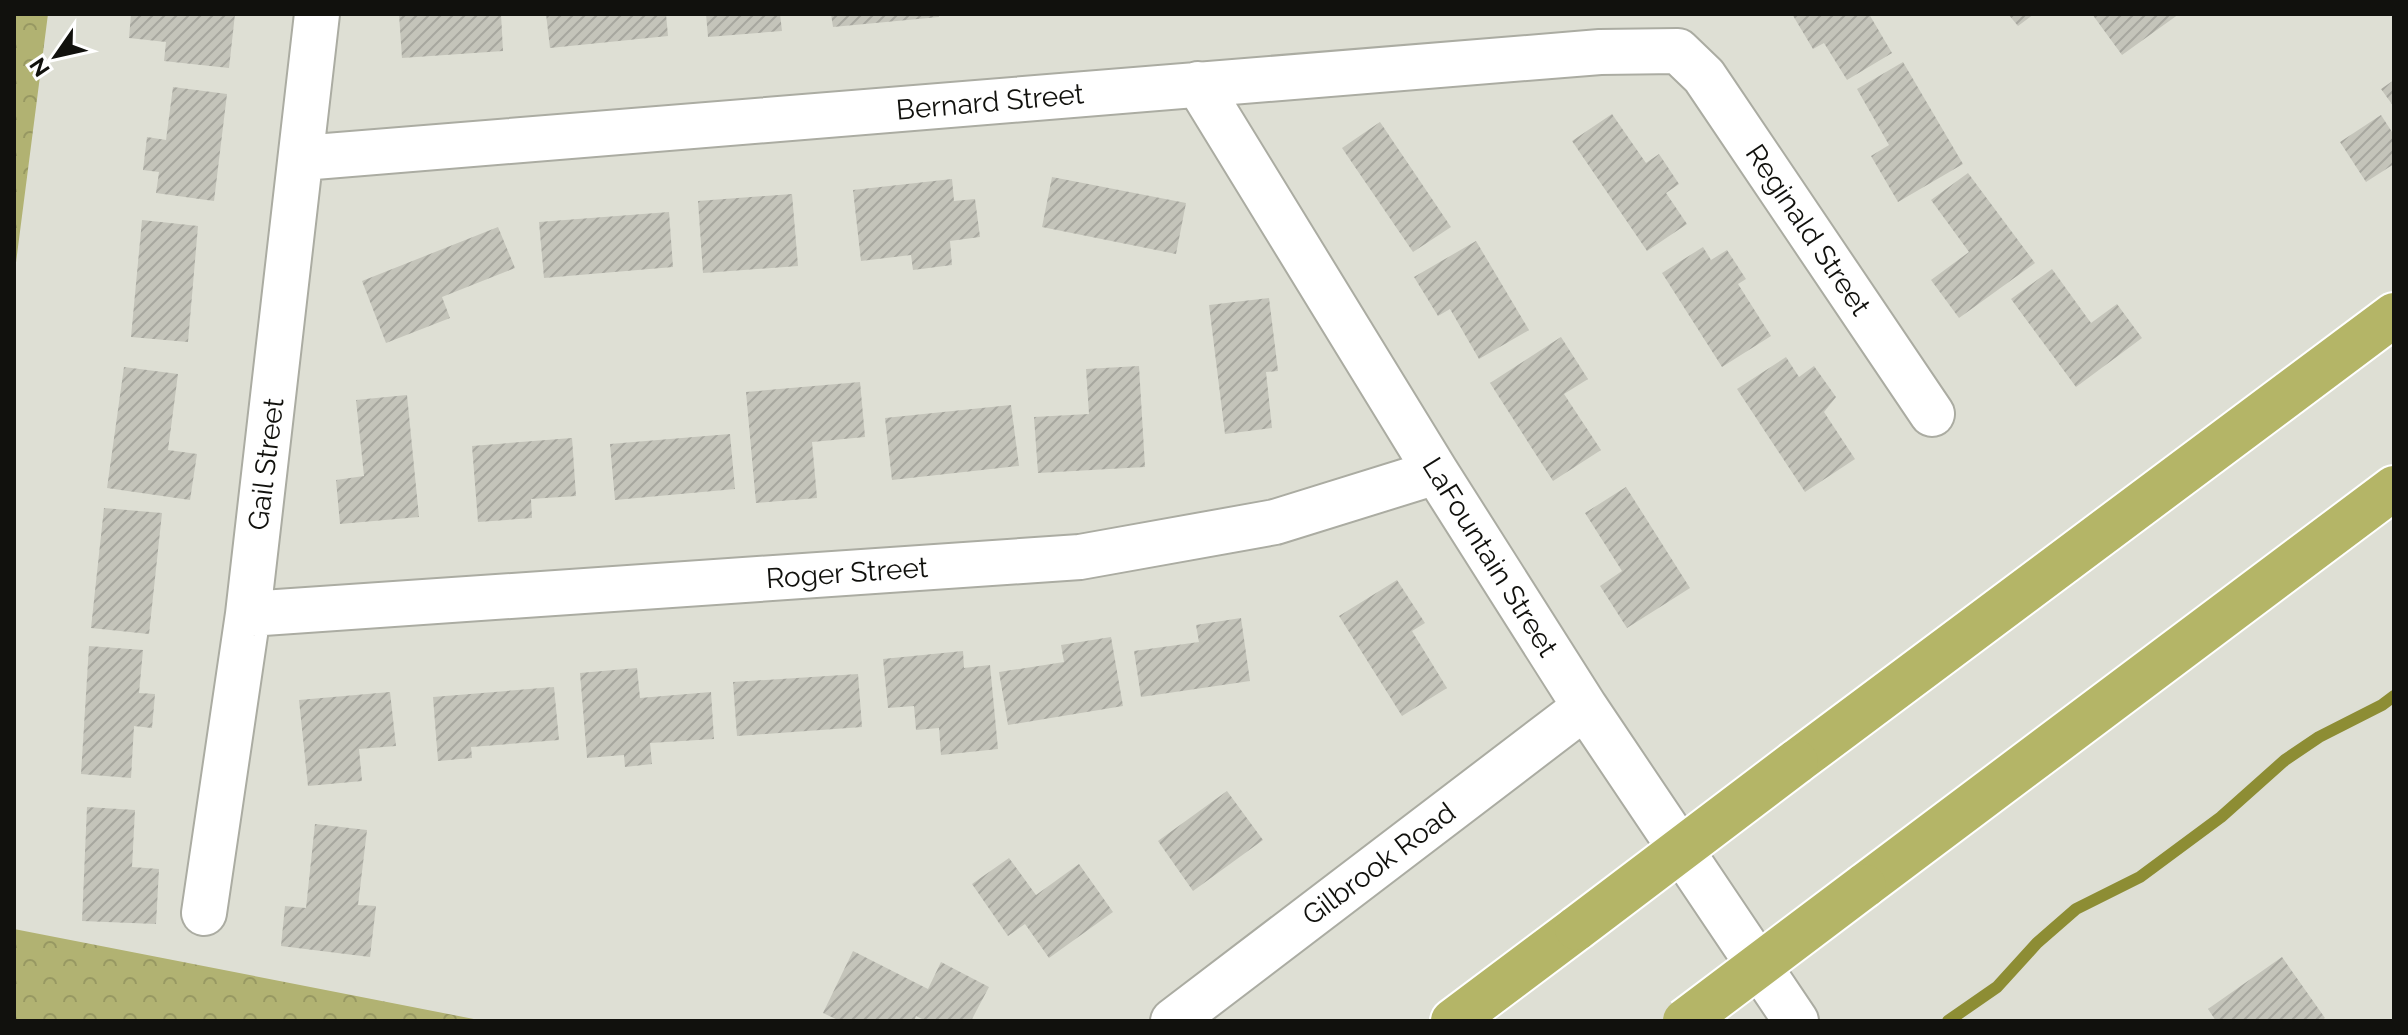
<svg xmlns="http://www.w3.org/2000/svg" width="2408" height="1035" viewBox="0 0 2408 1035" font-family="Raleway,sans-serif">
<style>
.park{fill:url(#park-crowns)}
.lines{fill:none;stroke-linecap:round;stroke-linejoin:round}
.stream{stroke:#8d8d34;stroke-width:12}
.building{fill:url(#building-hatch)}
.minor-casing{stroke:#abaca2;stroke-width:48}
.highway-casing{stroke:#fff;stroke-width:48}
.minor{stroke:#fff;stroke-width:44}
.highway{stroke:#b4b567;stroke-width:44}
.highway-bridge-casing{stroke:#fff;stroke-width:48;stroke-linecap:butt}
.highway-bridge{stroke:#b4b567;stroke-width:44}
.labels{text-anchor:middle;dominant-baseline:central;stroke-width:8;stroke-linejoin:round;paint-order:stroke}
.street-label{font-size:28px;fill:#11110d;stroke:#fff}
</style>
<defs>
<pattern id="park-crowns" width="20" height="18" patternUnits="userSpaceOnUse" patternTransform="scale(2)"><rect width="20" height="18" fill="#b1b272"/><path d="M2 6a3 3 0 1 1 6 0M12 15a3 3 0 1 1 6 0" fill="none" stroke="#979862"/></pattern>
<pattern id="building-hatch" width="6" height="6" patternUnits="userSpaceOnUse" patternTransform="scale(2)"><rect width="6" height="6" fill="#c4c4ba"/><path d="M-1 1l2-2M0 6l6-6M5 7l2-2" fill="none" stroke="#a7a79f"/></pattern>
</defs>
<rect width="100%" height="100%" fill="#dedfd4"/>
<!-- park -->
<path class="park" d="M 14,14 L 48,14 L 14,278 Z
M 14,929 L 484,1021 L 14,1021 Z"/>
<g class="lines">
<!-- stream -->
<path class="stream" d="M 1948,1021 L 1997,987 L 2037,943 L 2076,909 L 2140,877 L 2221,817 L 2285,760 L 2319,737 L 2382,705 L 2394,696"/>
</g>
<!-- building -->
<path class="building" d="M 131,14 L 235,14 L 229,68 L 164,61 L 166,42 L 129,38 Z
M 399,14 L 501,14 L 503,51 L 402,58 Z
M 546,14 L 666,14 L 668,36 L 550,48 Z
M 706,14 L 780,14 L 782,31 L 708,37 Z
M 831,14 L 939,14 L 939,17 L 833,27 Z
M 1792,14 L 1869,14 L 1892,53 L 1847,80 L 1824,43 L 1813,49 Z
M 2008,14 L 2034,14 L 2018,26 Z
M 2092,14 L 2179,14 L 2122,55 Z
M 1903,62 L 1963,164 L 1898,202 L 1871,156 L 1889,145 L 1857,89 Z
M 2394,80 L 2394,107 L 2381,89 Z
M 173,87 L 227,94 L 214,201 L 156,193 L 159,172 L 143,170 L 147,137 L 166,140 Z
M 1612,114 L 1646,163 L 1659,154 L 1679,184 L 1666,193 L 1687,224 L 1647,251 L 1572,141 Z
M 2381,115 L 2394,135 L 2394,164 L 2366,182 L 2340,142 Z
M 1380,122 L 1451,227 L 1413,252 L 1342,148 Z
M 1968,173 L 2035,263 L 1959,318 L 1931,280 L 1969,252 L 1931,200 Z
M 1052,177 L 1186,203 L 1176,254 L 1042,227 Z
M 952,179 L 954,201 L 975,199 L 980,237 L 950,241 L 952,265 L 913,270 L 911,255 L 861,261 L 853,190 Z
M 792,194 L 798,266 L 703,273 L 698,201 Z
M 669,212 L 673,267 L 544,278 L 539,222 Z
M 142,220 L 198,226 L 188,342 L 131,337 Z
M 498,227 L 515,268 L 442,297 L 450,318 L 386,343 L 362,281 Z
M 1476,241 L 1529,330 L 1479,359 L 1450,309 L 1438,316 L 1414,277 Z
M 1703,247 L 1711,260 L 1727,250 L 1746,279 L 1738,284 L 1771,336 L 1722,367 L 1662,273 Z
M 2052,269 L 2091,323 L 2117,304 L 2142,338 L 2076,387 L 2011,299 Z
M 1269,298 L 1278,371 L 1266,372 L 1272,428 L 1225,434 L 1209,305 Z
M 1561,337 L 1588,379 L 1564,394 L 1601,450 L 1553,481 L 1490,383 Z
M 1786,357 L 1799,377 L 1814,366 L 1836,397 L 1824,412 L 1855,459 L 1805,492 L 1737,389 Z
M 1139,366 L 1145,467 L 1038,473 L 1034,417 L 1089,414 L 1086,369 Z
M 124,367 L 178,374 L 168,450 L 197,454 L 190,500 L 107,488 Z
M 860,382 L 865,437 L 812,442 L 817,498 L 756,503 L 746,392 Z
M 407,395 L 419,517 L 340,524 L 336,480 L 364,476 L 356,400 Z
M 1011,405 L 1019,466 L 892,480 L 885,418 Z
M 730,434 L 735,489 L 615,500 L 610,444 Z
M 572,438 L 576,496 L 531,499 L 532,518 L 478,522 L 472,446 Z
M 1626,487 L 1690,588 L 1627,628 L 1600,586 L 1622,571 L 1585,513 Z
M 104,508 L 162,513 L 149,634 L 91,628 Z
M 1397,580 L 1425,623 L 1412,631 L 1447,688 L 1402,716 L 1339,616 Z
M 1241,618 L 1250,681 L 1141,697 L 1134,651 L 1199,642 L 1196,625 Z
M 1111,637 L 1123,706 L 1008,725 L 999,672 L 1064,662 L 1061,645 Z
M 89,646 L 143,650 L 139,693 L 155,694 L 152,728 L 134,726 L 131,778 L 81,774 Z
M 963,651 L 964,668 L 990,665 L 998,749 L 941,755 L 939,728 L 916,730 L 914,706 L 888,708 L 883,659 Z
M 637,668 L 640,698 L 711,692 L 714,739 L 650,743 L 652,764 L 625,767 L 624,755 L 587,758 L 580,673 Z
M 858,674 L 862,727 L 737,736 L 733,682 Z
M 554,687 L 559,740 L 471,747 L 472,758 L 438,761 L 433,697 Z
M 390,692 L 396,746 L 359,749 L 362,781 L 308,786 L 299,700 Z
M 1227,791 L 1263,840 L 1193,891 L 1158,841 Z
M 87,807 L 135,810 L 132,867 L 159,869 L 156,924 L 82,921 Z
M 315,824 L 367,830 L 358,905 L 376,906 L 370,957 L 281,946 L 285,906 L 306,908 Z
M 1009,858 L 1036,895 L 1079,864 L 1113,912 L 1049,958 L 1025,924 L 1008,936 L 972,884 Z
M 853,951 L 928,989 L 941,962 L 989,987 L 971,1021 L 926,1021 L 916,1016 L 914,1021 L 840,1021 L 823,1013 Z
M 2282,957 L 2325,1018 L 2320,1021 L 2216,1021 L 2208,1009 Z"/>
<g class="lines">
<!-- minor casing -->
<g class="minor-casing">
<path id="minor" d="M 1198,84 L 1436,472 L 1585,707 L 1796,1021
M 302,158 L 1600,52 L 1678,51 L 1704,76 L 1932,414
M 248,614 L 1080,557 L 1275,522 L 1436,472
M 204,913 L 248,614 L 317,14
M 1173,1021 L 1585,707"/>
</g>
<!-- highway casing -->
<g class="highway-casing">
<path id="highway" d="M 1796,762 L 2394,315
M 1864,886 L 2394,488
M 1453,1021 L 1577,928"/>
</g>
<!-- minor -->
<use href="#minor" class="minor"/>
<!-- highway -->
<use href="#highway" class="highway"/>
<!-- highway-bridge casing -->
<g class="highway-bridge-casing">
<path id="highway-bridge" d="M 1577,928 L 1796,762
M 1685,1021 L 1864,886"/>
</g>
<!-- highway-bridge -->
<use href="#highway-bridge" class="highway-bridge"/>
</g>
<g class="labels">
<!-- street labels -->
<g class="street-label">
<text transform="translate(990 102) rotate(-5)">Bernard Street</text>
<text transform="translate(1808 230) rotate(56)">Reginald Street</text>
<text transform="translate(266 464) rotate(-83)">Gail Street</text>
<text transform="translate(1490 557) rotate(58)">LaFountain Street</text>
<text transform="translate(847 573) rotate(-4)">Roger Street</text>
<text transform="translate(1379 864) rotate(-37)">Gilbrook Road</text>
</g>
</g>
<!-- border -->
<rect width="2408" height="1035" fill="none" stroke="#11110d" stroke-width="32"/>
<!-- north arrow -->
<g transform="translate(56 56) rotate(236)" stroke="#ffffff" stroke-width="6" paint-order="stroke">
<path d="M0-6L14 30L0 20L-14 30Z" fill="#11110d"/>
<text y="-12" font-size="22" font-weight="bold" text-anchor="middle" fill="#11110d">N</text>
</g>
</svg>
